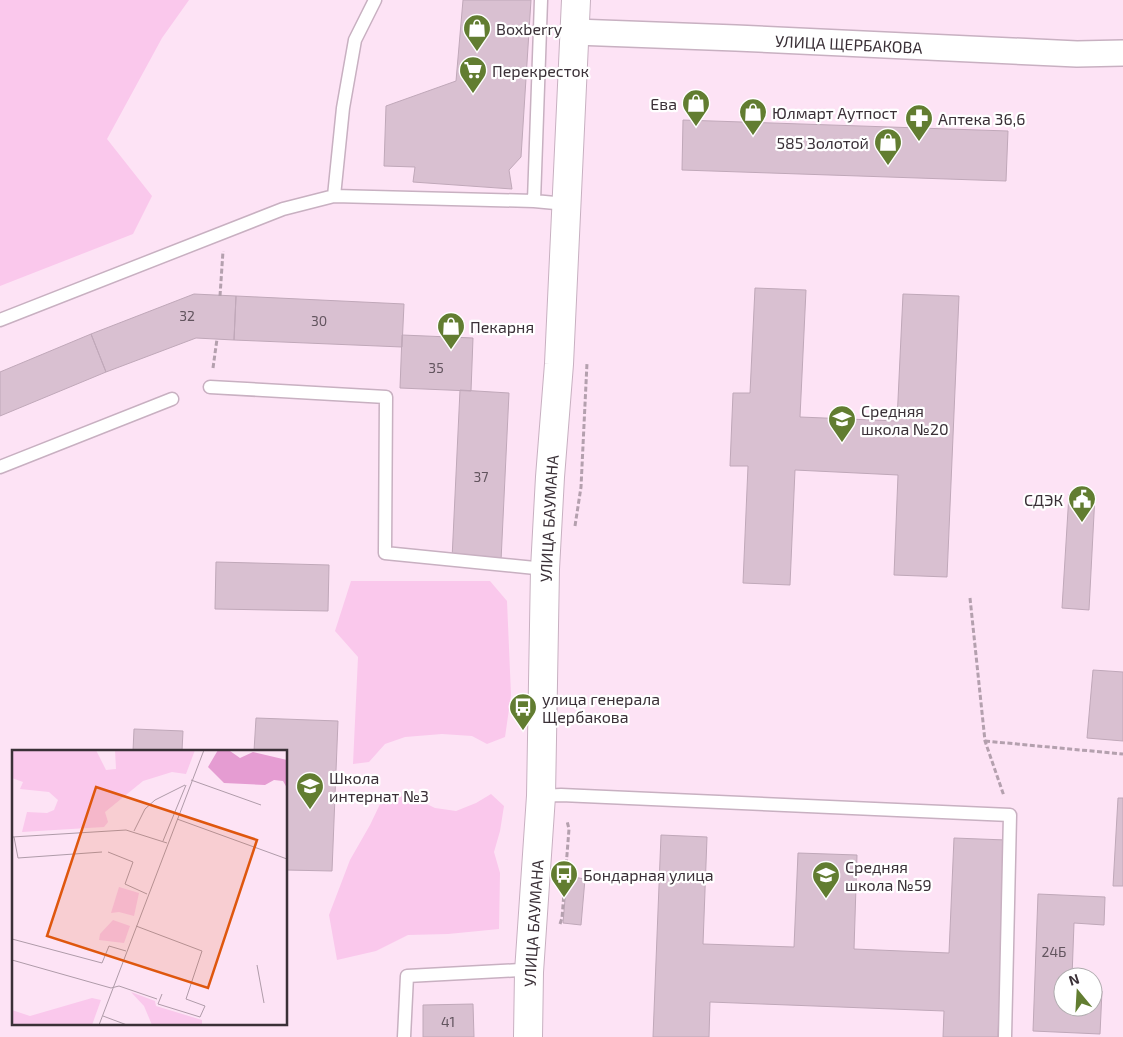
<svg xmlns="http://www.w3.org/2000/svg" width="1123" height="1037" viewBox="0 0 1123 1037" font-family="'Exo 2',sans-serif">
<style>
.green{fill:#fac8ec}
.building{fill:#d9c0d1;stroke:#c0a8b9}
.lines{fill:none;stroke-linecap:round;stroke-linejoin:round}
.lane-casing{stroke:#c8b0c1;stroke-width:15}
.street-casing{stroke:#c8b0c1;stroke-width:28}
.secondary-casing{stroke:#c8b0c1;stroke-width:30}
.path{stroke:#b4a0ae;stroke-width:3;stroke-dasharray:5 2.5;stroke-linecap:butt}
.lane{stroke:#fff;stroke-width:12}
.street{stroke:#fff;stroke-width:25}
.secondary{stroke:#fff;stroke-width:28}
.labels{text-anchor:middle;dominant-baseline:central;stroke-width:4.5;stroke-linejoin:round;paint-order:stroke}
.number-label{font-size:14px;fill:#62545e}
.poi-label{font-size:16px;fill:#3a3037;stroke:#fff;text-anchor:start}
.street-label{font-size:16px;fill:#3a3037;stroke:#fff}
.inset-road{fill:none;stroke:#af9ba9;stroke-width:1}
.view{fill:#df570e;fill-opacity:0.15;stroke:#df570e;stroke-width:2.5}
.inset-edge{fill:none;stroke:#3a3037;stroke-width:2.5}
</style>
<rect width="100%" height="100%" fill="#fde3f5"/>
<!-- green -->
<path class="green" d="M 0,0 L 189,0 L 162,38 L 107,139 L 152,196 L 133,234 L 0,286 Z
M 351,581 L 490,581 L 507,601 L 511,695 L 505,737 L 487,744 L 472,736 L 442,734 L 405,737 L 385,744 L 369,762 L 353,764 L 358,657 L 335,631 Z
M 491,794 L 504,806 L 500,831 L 494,852 L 500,873 L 499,929 L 448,934 L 408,935 L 376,951 L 337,960 L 329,915 L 350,860 L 370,825 L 382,800 L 408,795 L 435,808 L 456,811 L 476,803 Z"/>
<!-- building -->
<path class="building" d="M 463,0 L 531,0 L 521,157 L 509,170 L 512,189 L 413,182 L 415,167 L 384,166 L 386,106 L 456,81 Z
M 683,120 L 1008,131 L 1006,181 L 682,170 Z
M 755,288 L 806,290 L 800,417 L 897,421 L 903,294 L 959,296 L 947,577 L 894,575 L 898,475 L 795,470 L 790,585 L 743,583 L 748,466 L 730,466 L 733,393 L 750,393 Z
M 194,294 L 236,296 L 234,340 L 196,338 L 106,372 L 91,334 Z
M 236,296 L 404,304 L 402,347 L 234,340 Z
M 91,334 L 106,372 L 0,416 L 0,372 Z
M 402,335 L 473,338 L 471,391 L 400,388 Z
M 460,390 L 509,393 L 501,561 L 452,559 Z
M 1069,494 L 1095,495 L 1089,610 L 1062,608 Z
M 216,562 L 329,565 L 328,611 L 215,609 Z
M 1093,670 L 1123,672 L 1123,741 L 1087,738 Z
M 256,718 L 338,721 L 332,871 L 286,870 L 286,751 L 254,751 Z
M 134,729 L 183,731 L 182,751 L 133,751 Z
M 1118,798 L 1123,798 L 1123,886 L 1113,886 Z
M 661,835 L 707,837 L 703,944 L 794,947 L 798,853 L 857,855 L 854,949 L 949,953 L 954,838 L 1006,840 L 998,1037 L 943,1037 L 944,1011 L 710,1002 L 709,1037 L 653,1037 Z
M 567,876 L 585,879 L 581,925 L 563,923 Z
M 1038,894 L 1105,897 L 1104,925 L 1074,923 L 1072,977 L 1063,977 L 1063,1007 L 1093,1007 L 1093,991 L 1102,991 L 1100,1034 L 1033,1031 Z
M 473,1004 L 474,1037 L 423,1037 L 423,1005 Z"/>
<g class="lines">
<!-- lane casing -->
<g class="lane-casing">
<path id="lane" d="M 334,196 L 343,108 L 355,40 L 375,0
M 534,201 L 541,0
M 0,320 L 283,209 L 334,196 L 534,201 L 566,204
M 210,387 L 386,397 L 385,553 L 545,569
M 0,467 L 172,399
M 541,796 L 561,795 L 1010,815 L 1005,1037
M 404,1037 L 407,976 L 520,970 L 529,972"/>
</g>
<!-- street casing -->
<g class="street-casing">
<g id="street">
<path id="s1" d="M 575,32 L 736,38 L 1077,54 L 1123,53"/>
</g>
</g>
<!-- secondary casing -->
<g class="secondary-casing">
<g id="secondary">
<path id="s2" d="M 528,1037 L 529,972 L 541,796 L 545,569 L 550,477 L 559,364 L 576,0"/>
</g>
</g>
<!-- path -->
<path class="path" d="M 220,296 L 223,251
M 213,368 L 217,339
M 575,526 L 581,487 L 587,363
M 970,598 L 985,741 L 1004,796
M 985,741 L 1123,754
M 560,924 L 562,918 L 569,829 L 567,821"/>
<!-- lane -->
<use href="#lane" class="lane"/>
<!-- street -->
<use href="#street" class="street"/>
<!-- secondary -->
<use href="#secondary" class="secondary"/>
</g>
<!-- icons -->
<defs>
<g id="shop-pin" transform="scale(1.4375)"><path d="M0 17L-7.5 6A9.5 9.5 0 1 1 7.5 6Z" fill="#627d31" stroke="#fff"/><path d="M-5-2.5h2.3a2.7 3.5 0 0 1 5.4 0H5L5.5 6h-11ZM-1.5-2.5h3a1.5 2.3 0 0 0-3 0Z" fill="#fff"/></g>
<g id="supermarket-pin" transform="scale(1.4375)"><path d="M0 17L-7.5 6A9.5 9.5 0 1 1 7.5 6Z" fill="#627d31" stroke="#fff"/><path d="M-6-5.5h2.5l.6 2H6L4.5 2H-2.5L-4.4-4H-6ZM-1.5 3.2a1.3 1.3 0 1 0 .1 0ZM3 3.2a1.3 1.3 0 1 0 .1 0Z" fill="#fff"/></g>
<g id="pharmacy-pin" transform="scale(1.4375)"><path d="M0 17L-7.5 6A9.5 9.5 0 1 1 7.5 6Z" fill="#627d31" stroke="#fff"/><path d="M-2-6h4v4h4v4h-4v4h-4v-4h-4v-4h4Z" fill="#fff"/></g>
<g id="school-pin" transform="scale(1.4375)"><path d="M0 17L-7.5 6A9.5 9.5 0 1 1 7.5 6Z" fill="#627d31" stroke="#fff"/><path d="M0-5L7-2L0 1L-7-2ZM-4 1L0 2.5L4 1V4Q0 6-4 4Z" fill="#fff"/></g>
<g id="civic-pin" transform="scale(1.4375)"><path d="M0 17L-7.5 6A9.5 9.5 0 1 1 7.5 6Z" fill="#627d31" stroke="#fff"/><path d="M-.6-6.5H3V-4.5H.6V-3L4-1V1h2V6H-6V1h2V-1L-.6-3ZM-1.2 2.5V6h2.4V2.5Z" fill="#fff"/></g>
<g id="bus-pin" transform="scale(1.4375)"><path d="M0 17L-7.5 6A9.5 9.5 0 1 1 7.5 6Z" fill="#627d31" stroke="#fff"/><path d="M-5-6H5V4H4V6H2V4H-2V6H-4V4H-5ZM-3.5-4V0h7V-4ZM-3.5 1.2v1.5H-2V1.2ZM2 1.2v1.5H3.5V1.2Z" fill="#fff"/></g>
</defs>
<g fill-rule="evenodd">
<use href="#shop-pin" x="477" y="28"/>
<use href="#supermarket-pin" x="473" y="70"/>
<use href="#shop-pin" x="696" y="103"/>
<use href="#shop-pin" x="753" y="112"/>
<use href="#pharmacy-pin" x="919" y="118"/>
<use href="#shop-pin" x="888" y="142"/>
<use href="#shop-pin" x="451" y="326"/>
<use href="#school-pin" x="842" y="419"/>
<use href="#civic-pin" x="1082" y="499"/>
<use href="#bus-pin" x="523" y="707"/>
<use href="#school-pin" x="310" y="786"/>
<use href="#bus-pin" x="564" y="874"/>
<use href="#school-pin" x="826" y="875"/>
</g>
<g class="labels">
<!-- number labels -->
<g class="number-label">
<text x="187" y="315">32</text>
<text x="319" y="320">30</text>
<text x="436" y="367">35</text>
<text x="481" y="476">37</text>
<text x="1054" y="951">24Б</text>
<text x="448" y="1021">41</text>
</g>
<!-- poi labels -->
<g class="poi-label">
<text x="496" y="28">Boxberry</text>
<text x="492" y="70">Перекресток</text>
<text x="677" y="103" text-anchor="end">Ева</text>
<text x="772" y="112">Юлмарт Аутпост</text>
<text x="938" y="118">Аптека 36,6</text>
<text x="869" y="142" text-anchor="end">585 Золотой</text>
<text x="470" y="326">Пекарня</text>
<text x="861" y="410">Средняя<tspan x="861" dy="18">школа №20</tspan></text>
<text x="1063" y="499" text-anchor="end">СДЭК</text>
<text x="542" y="698">улица генерала<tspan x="542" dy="18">Щербакова</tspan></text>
<text x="329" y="777">Школа<tspan x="329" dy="18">интернат №3</tspan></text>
<text x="845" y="866">Средняя<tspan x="845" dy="18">школа №59</tspan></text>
<text x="583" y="874">Бондарная улица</text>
</g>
<!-- street labels -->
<g class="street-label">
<text stroke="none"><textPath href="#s1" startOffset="274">УЛИЦА ЩЕРБАКОВА</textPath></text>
<text stroke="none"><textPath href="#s2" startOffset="519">УЛИЦА БАУМАНА</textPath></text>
<text stroke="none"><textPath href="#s2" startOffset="114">УЛИЦА БАУМАНА</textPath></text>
</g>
</g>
<!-- overview -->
<g transform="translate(12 750)">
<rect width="275" height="275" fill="#fde3f5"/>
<path d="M 0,0 L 84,0 L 94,20 L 104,19 L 103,0 L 183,0 L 174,24 L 160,22 L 131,31 L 93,62 L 96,72 L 92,77 L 10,82 L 15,62 L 35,63 L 42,60 L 46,50 L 37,42 L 8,39 L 11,32 L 0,28 ZM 107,137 L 127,143 L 122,166 L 107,162 L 99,163 ZM 101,170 L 118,176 L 112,193 L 87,190 L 88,184 ZM 119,242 L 143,251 L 144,256 L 190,270 L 190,275 L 140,275 L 132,256 ZM 80,248 L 89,250 L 80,275 L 0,275 L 0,260 L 18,266 Z" fill="#fac8ec"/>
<path d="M 206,0 L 218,1 L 228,8 L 241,2 L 275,10 L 275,38 L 271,31 L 262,30 L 253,35 L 212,33 L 196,17 Z" fill="#e59cd2"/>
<path class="inset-road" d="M 179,30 L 249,55M 165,69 L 275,109M 122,81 L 133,59 L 143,50 L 173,35M 0,87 L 114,80 L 155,93M 2,87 L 6,108 L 90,102M 151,91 L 174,35M 96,102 L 121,112 L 113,134 L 135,144M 124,176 L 190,201 L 174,249 L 193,256 L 188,267 L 146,254 L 150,244M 0,189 L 90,213 L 97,196 L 114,201M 0,210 L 99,238 L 107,236 L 145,249M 245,215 L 252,253M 91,266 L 115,275M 87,275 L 192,0"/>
<path class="view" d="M 84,37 L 245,90 L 196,238 L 35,186 Z"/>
<rect width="275" height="275" class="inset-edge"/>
</g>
<!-- north arrow -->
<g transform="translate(1078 992) rotate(342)"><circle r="24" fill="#ffffff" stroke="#b0acaf"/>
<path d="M0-4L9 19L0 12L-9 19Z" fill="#627d31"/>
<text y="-8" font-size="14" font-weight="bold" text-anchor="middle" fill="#3a3037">N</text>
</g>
</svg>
